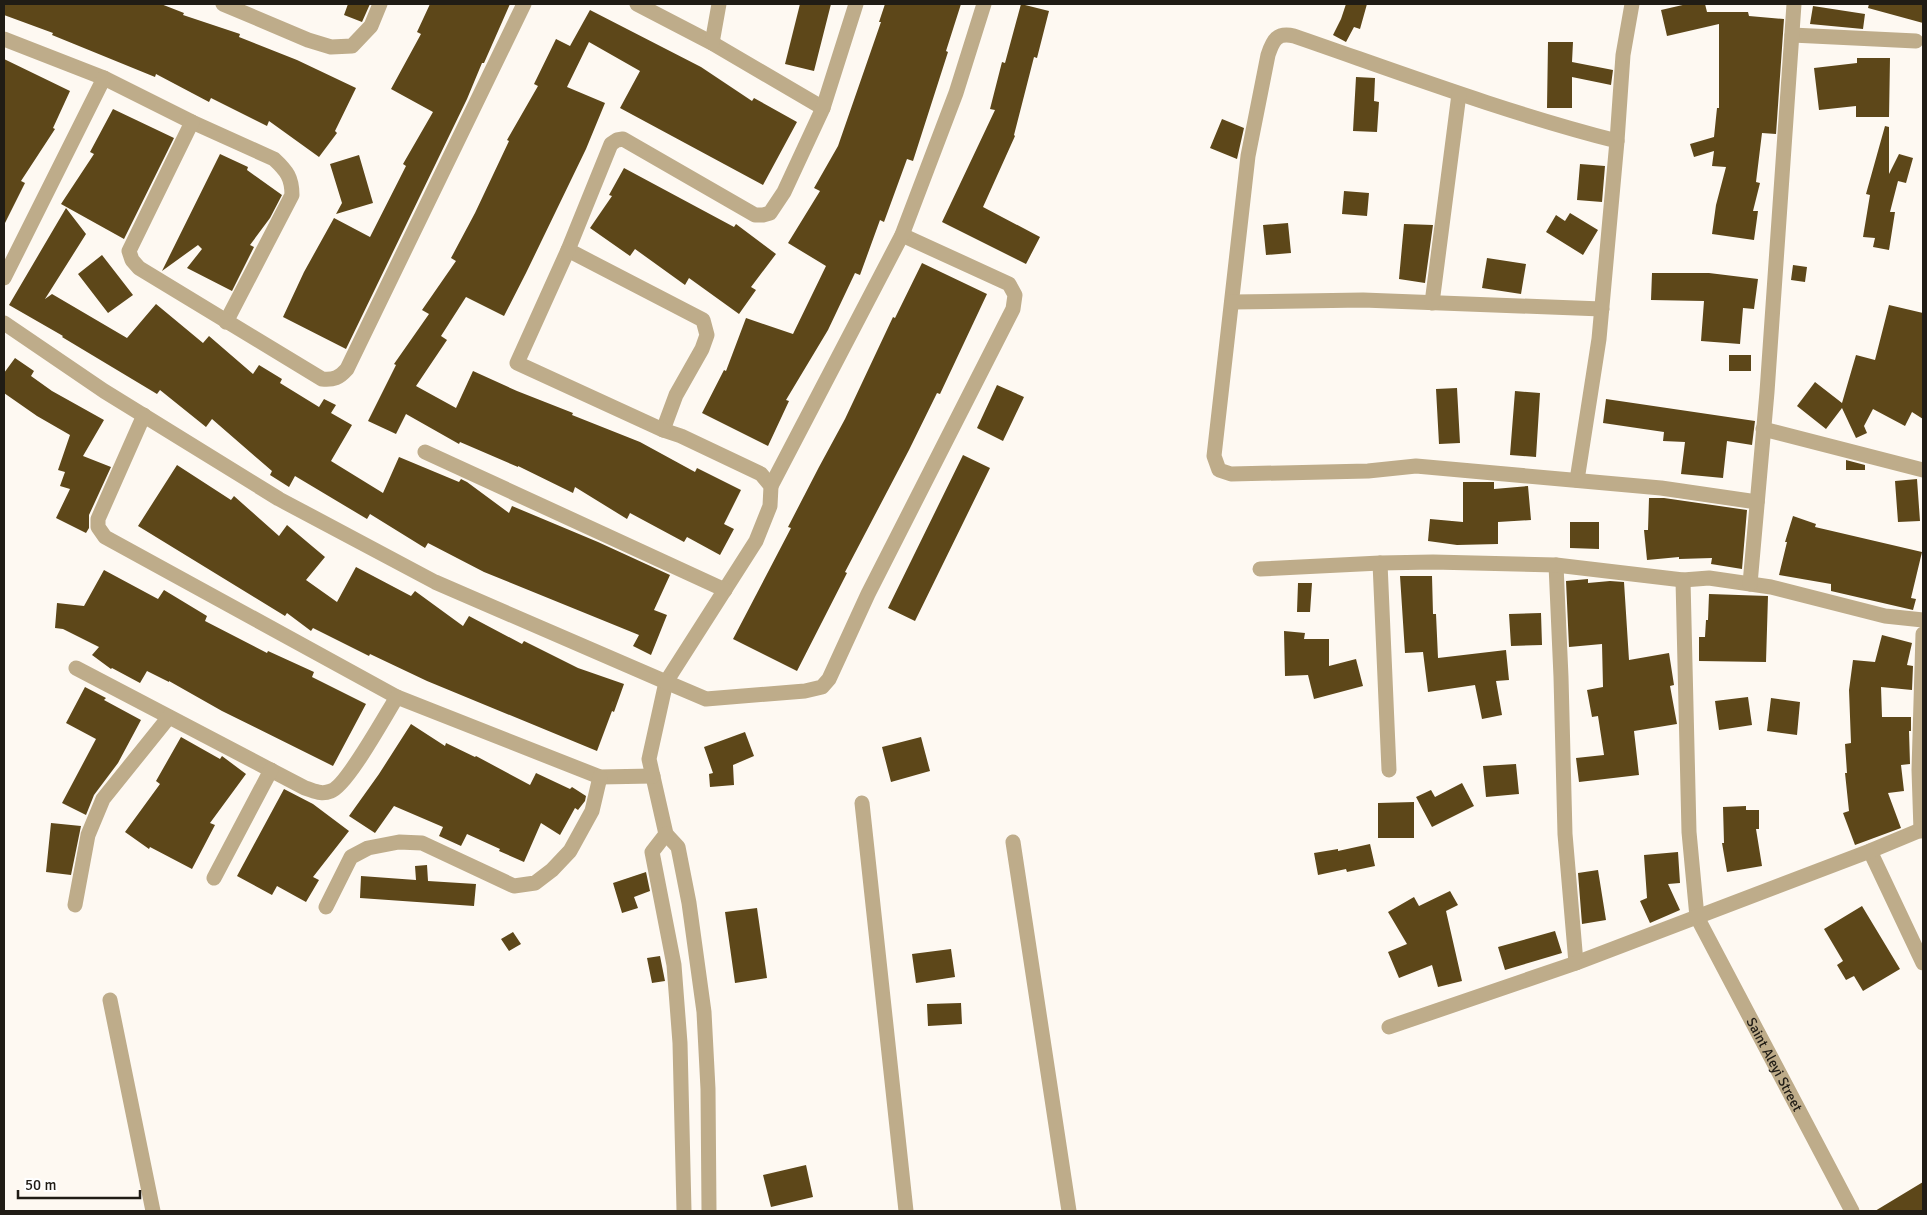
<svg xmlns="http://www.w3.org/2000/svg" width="1927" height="1215" viewBox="0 0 1927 1215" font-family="Signika,sans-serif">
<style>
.building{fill:#5d4719}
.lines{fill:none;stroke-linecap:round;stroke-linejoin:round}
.street{stroke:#beac8a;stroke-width:15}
.labels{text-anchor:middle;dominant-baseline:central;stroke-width:5;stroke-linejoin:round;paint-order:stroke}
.street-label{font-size:14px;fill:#201c15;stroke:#fff}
</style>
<rect width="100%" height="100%" fill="#fef9f2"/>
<!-- building -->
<path class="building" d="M 4,4 L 161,4 L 184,13 L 183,15 L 240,34 L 239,37 L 297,60 L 356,88 L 335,131 L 337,133 L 319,157 L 269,121 L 267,126 L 211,98 L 209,102 L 156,74 L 155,77 L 52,35 L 53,33 L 4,15 Z
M 348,4 L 370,4 L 362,22 L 344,15 Z
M 430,4 L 510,4 L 484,63 L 482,63 L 467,99 L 346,349 L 283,317 L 304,272 L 334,218 L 370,237 L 406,166 L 403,164 L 433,112 L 391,89 L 421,34 L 417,32 Z
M 800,4 L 831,4 L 814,71 L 785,64 Z
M 885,4 L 961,4 L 946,51 L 948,52 L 913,161 L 907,159 L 884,222 L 880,220 L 860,275 L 855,273 L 828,330 L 786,400 L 789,401 L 768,446 L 702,413 L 724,370 L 726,371 L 746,318 L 793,334 L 826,266 L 788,243 L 820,191 L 814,188 L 838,146 L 881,22 L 879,22 Z
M 1021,4 L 1049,11 L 1037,58 L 1034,57 L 1014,135 L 1015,136 L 983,207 L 1040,237 L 1026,264 L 942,222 L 995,110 L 990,109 L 1002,62 L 1005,63 Z
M 1346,4 L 1367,4 L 1360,29 L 1354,27 L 1346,42 L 1333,35 L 1341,19 Z
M 1687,4 L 1705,4 L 1707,12 L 1748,12 L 1749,16 L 1784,19 L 1776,134 L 1762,133 L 1756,182 L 1760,183 L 1753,211 L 1758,211 L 1754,240 L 1712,234 L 1716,205 L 1726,167 L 1712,166 L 1714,151 L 1694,157 L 1690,144 L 1714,137 L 1717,108 L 1719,108 L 1719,24 L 1667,36 L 1661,10 Z
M 1869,4 L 1923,4 L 1923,23 L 1868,8 Z
M 1813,6 L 1865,14 L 1863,29 L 1810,24 Z
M 590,10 L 701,67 L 752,101 L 754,98 L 797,122 L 763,185 L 620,108 L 640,71 L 589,42 L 567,87 L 605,103 L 586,149 L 526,273 L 504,316 L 466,297 L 441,336 L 447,340 L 416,386 L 456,408 L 473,371 L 517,391 L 573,413 L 572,415 L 640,442 L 695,472 L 697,468 L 741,490 L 724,524 L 734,529 L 720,555 L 687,537 L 684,542 L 630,513 L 627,519 L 575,487 L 573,493 L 518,466 L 518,467 L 460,442 L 459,444 L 406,414 L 396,434 L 368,421 L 396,365 L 394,364 L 429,314 L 422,310 L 456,261 L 451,258 L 475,213 L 509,141 L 507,140 L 538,86 L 534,84 L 556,39 L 570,46 Z
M 1548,42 L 1573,42 L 1572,62 L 1613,70 L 1611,85 L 1572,77 L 1572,108 L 1547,108 Z
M 1857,58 L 1890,58 L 1889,117 L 1856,117 L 1856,106 L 1819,110 L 1814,68 L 1857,63 Z
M 4,59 L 70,91 L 53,128 L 55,129 L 21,181 L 25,183 L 4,225 Z
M 1356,77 L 1375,78 L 1374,101 L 1379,102 L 1377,132 L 1353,131 Z
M 113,109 L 174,138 L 124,239 L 61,204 L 94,154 L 90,152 Z
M 1222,119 L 1244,128 L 1237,159 L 1210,148 Z
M 1885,126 L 1889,127 L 1889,174 L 1899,154 L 1913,158 L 1906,183 L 1898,181 L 1890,212 L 1895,212 L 1889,250 L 1873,247 L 1875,238 L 1863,237 L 1870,195 L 1866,194 Z
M 220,154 L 248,167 L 247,170 L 282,195 L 270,218 L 250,245 L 254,247 L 232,291 L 187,268 L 202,249 L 198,245 L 162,271 Z
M 359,155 L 373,203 L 336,214 L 342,203 L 330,164 Z
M 1580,164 L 1605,166 L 1602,202 L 1577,200 Z
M 624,168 L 734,227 L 736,224 L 776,254 L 751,287 L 756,290 L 739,314 L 689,278 L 685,285 L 635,249 L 630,256 L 590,228 L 612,196 L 609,195 Z
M 1344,191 L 1369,193 L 1367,216 L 1342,214 Z
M 66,208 L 86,234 L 45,299 L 52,294 L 127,338 L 156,304 L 203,343 L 209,336 L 253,374 L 259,365 L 282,379 L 280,383 L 319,407 L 324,399 L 336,405 L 331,413 L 352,425 L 331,461 L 383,493 L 399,457 L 459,482 L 461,479 L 467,482 L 509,513 L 512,506 L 598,542 L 670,575 L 654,610 L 667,615 L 651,655 L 633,646 L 639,635 L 484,572 L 428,543 L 425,548 L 370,514 L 367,519 L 295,476 L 289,487 L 270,475 L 272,471 L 212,419 L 206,427 L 160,390 L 157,394 L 62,337 L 63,336 L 9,305 Z
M 1570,213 L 1598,230 L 1583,255 L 1546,232 L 1556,215 L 1565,221 Z
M 1288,223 L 1291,253 L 1266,255 L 1263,225 Z
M 1404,224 L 1433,225 L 1425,283 L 1399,279 Z
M 102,255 L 133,295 L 108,313 L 78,274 Z
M 1487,258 L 1526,264 L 1521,294 L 1482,288 Z
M 922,263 L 987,294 L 940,394 L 937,393 L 909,450 L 845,572 L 847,573 L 797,671 L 733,639 L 791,528 L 788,527 L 819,467 L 845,419 L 893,317 L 895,318 Z
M 1793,265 L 1807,267 L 1805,282 L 1791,280 Z
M 1652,273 L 1709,273 L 1758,279 L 1754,309 L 1743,308 L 1740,344 L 1701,341 L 1704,301 L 1651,300 Z
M 1889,305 L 1923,313 L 1923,419 L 1912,412 L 1905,426 L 1873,409 L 1864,426 L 1867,433 L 1856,438 L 1842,408 L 1826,429 L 1797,406 L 1815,382 L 1842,403 L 1856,355 L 1875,360 Z
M 1729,355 L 1751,355 L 1751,371 L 1729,371 Z
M 15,358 L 34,371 L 31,376 L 52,391 L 104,420 L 83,456 L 111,467 L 89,515 L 89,528 L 86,533 L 56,518 L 70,489 L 60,486 L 65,472 L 58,470 L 70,435 L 37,416 L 4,393 L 4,373 Z
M 997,385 L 1024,397 L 1003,441 L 977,428 Z
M 1457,388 L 1460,443 L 1439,444 L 1436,389 Z
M 1515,391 L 1540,393 L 1536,457 L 1510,455 Z
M 1606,399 L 1755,421 L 1752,445 L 1727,441 L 1723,478 L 1681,474 L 1685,442 L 1663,441 L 1664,432 L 1603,423 Z
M 963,455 L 990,468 L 915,621 L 888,608 Z
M 1846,460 L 1865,465 L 1865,470 L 1846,470 Z
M 177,465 L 231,500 L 234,496 L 279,536 L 287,525 L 325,557 L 306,580 L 337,602 L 356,567 L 411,596 L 415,591 L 463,626 L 469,616 L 522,644 L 524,641 L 578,668 L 624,684 L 614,712 L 612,711 L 597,751 L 427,681 L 370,654 L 369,656 L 313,628 L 311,631 L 287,613 L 285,616 L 138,526 Z
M 1917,479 L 1920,521 L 1898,522 L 1895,481 Z
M 1463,482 L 1494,482 L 1494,489 L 1528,486 L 1531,520 L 1498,522 L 1498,544 L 1457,545 L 1428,541 L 1430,519 L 1463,522 Z
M 1649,498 L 1664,498 L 1747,510 L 1742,569 L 1711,564 L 1712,558 L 1679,559 L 1679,557 L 1647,560 L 1644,530 L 1648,530 Z
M 1793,516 L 1816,524 L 1815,527 L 1922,552 L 1911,598 L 1916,599 L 1913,610 L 1831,591 L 1831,584 L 1779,575 L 1787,542 L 1785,542 Z
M 1570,522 L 1599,522 L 1599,549 L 1570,548 Z
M 104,570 L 158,599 L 164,590 L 207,616 L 205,621 L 267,653 L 268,651 L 314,672 L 312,677 L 366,704 L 333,766 L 222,711 L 169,681 L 169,682 L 147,671 L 140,683 L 112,668 L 111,669 L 92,655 L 99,647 L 63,629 L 55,628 L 57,603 L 84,606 Z
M 1400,576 L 1432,576 L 1433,614 L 1436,614 L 1438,658 L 1506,650 L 1509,680 L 1496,681 L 1502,715 L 1482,719 L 1475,685 L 1428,692 L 1423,652 L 1405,653 Z
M 1588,579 L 1588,583 L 1610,581 L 1624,582 L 1629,660 L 1669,653 L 1674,685 L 1670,686 L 1677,724 L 1634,731 L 1639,775 L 1579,782 L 1576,758 L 1604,755 L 1598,716 L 1592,717 L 1587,690 L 1603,687 L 1602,644 L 1569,647 L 1566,581 Z
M 1298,583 L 1312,583 L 1310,612 L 1297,612 Z
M 1709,594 L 1768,596 L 1766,662 L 1699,661 L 1699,637 L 1705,637 L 1706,620 L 1708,620 Z
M 1541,613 L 1542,645 L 1511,646 L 1509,614 Z
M 1284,631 L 1305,633 L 1304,639 L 1329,639 L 1329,666 L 1356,659 L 1363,686 L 1314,699 L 1308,675 L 1285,676 Z
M 1882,635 L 1912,643 L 1907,665 L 1913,666 L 1912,690 L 1881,687 L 1882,717 L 1911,717 L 1911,731 L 1909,731 L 1910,764 L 1901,765 L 1904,791 L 1888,793 L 1901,828 L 1855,845 L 1843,813 L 1849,811 L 1845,773 L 1847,773 L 1845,744 L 1851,743 L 1849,690 L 1853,660 L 1875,662 Z
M 85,687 L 106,698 L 104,700 L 141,720 L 118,763 L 94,795 L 86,815 L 62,803 L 96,739 L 66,723 Z
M 1748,697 L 1752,725 L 1719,730 L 1715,701 Z
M 1771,698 L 1800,702 L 1797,735 L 1767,731 Z
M 411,724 L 445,746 L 446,743 L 475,757 L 476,756 L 530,785 L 536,773 L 570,789 L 572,787 L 586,796 L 585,801 L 578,810 L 575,808 L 560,835 L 541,823 L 524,862 L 499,851 L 500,849 L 467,834 L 461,846 L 439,836 L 443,827 L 394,806 L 375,833 L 349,816 L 379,774 Z
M 745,732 L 754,756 L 733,765 L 734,785 L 710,787 L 709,774 L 713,773 L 704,747 Z
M 181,737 L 220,759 L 222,756 L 246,774 L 210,823 L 215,825 L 192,869 L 150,847 L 149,849 L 125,832 L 160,784 L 156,781 Z
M 921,737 L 930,771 L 891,782 L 882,747 Z
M 1516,764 L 1519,794 L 1486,797 L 1483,766 Z
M 1462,783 L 1474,806 L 1432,827 L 1416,797 L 1431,790 L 1435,797 Z
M 284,789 L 313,804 L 349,831 L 313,877 L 319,880 L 306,902 L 277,886 L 272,895 L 237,876 Z
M 1414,802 L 1414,838 L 1378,838 L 1378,803 Z
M 1746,806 L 1746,810 L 1759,810 L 1759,829 L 1756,829 L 1762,866 L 1727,872 L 1722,843 L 1724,843 L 1723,807 Z
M 51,823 L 81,826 L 71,875 L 46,872 Z
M 1370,844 L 1375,866 L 1347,872 L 1346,869 L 1318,875 L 1314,853 L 1338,849 L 1338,851 Z
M 1678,852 L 1680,883 L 1668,884 L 1680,910 L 1650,923 L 1640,901 L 1647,898 L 1644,855 Z
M 427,865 L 428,881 L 476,884 L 474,906 L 360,898 L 361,876 L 416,880 L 415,866 Z
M 1598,870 L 1606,920 L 1582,924 L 1578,873 Z
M 646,872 L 650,891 L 634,897 L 638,908 L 622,913 L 613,883 Z
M 1450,891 L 1458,905 L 1446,911 L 1462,981 L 1438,987 L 1432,965 L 1399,978 L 1388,952 L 1407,944 L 1388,912 L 1414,897 L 1419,906 Z
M 1862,906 L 1900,969 L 1863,991 L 1854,976 L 1846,980 L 1837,965 L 1843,961 L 1824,929 Z
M 757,908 L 767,978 L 735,983 L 725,912 Z
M 1555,931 L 1562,953 L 1505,970 L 1498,947 Z
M 513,932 L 521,944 L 509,951 L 501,939 Z
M 951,949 L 955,977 L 916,983 L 912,954 Z
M 660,956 L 665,981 L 652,983 L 647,958 Z
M 961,1003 L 962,1024 L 928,1026 L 927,1004 Z
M 806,1165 L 813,1197 L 771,1207 L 763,1175 Z
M 1923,1182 L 1923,1211 L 1875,1211 Z"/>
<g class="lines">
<!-- street -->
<g class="street">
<path d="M 223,4 L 308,40 L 331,47 L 352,46 L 371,26 L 380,4"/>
<path d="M 637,4 L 712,43 L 823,108"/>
<path d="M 1792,35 L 1916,41"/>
<path d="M 4,39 L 104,78 L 192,122 L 274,159 C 287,171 292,178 292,195 L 226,322"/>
<path d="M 712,43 L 719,4"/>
<path d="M 192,122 L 129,251 L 132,260 L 139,268 L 322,379 C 334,380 339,378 347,369 L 524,4"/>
<path d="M 1617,141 C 1507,113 1401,73 1294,36 C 1277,32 1273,40 1268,55 L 1248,156 L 1214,456 L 1219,470 L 1231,474 L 1368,471 L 1416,466 L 1661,488 L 1757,502"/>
<path d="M 568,250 L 703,320 L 707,335 L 702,349 L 676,395 L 663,430 L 681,436 L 761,474 L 771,486 L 770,506 L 756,541 L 666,682 L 649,759 L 666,834 L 678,847 L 689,903 L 704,1012 L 708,1089 L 709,1211"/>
<path d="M 4,278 L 104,78"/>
<path d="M 1232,302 L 1363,300 L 1602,309"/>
<path d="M 1432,303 L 1459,94"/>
<path d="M 4,323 L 104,391 L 279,499 L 435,582 L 666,682 L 706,699 L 805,691 L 822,687 L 829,679 L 868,594 L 1013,309 L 1015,295 L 1009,284 L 902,235"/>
<path d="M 144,415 L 98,519 L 98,527 L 105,537 L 397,697 L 600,777 L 653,776"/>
<path d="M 1763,429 L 1923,470"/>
<path d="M 663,430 L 517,363 L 568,250 L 611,144 L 617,140 L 623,139 L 755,215 L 763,215 L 770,213 L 784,192 L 823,108 L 856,4"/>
<path d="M 425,452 L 725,590"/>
<path d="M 1577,480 L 1599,339 L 1617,141 L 1623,55 L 1632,4"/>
<path d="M 771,486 L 902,235 L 956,93 L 984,4"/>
<path d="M 1380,563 L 1389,770"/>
<path d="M 1556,565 L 1561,677 L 1565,834 L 1576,963"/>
<path d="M 1260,569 L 1380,563 L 1433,562 L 1556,565 L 1683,580 L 1709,578 L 1771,587 L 1885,616 L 1923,620"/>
<path id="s1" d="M 1683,580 L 1689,832 L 1697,917 L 1852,1211"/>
<path d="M 1750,584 L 1767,392 L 1794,4"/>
<path d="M 76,668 L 305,788 C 315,791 321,795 331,791 C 347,786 386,714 397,697"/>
<path d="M 862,803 L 906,1211"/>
<path d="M 1921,831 L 1919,770 L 1923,634"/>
<path d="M 666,834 L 652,852 L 674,965 L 680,1043 L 684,1211"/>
<path d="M 1013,842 L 1069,1211"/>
<path d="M 1870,851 L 1923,963"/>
<path d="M 214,878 L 271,770"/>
<path d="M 75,905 L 88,835 L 103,799 L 169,717"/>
<path d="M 326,907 L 351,857 L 368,848 L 399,842 L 422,843 L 514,886 L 535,883 L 552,870 L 570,851 L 592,811 L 600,777"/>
<path d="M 110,1000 L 153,1211"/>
<path d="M 1389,1027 L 1576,963 L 1870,851 L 1923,829"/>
</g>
</g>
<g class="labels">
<!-- street labels -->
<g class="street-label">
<text stroke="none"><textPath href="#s1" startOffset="504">Saint Aleyi Street</textPath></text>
</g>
</g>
<!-- border -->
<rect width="1927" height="1215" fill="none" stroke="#201c15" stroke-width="10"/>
<!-- scale -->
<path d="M18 1190v8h122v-8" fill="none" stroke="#201c15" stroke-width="2.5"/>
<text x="25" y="1190" font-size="15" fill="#201c15" stroke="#ffffff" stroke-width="4" paint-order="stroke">50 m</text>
</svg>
